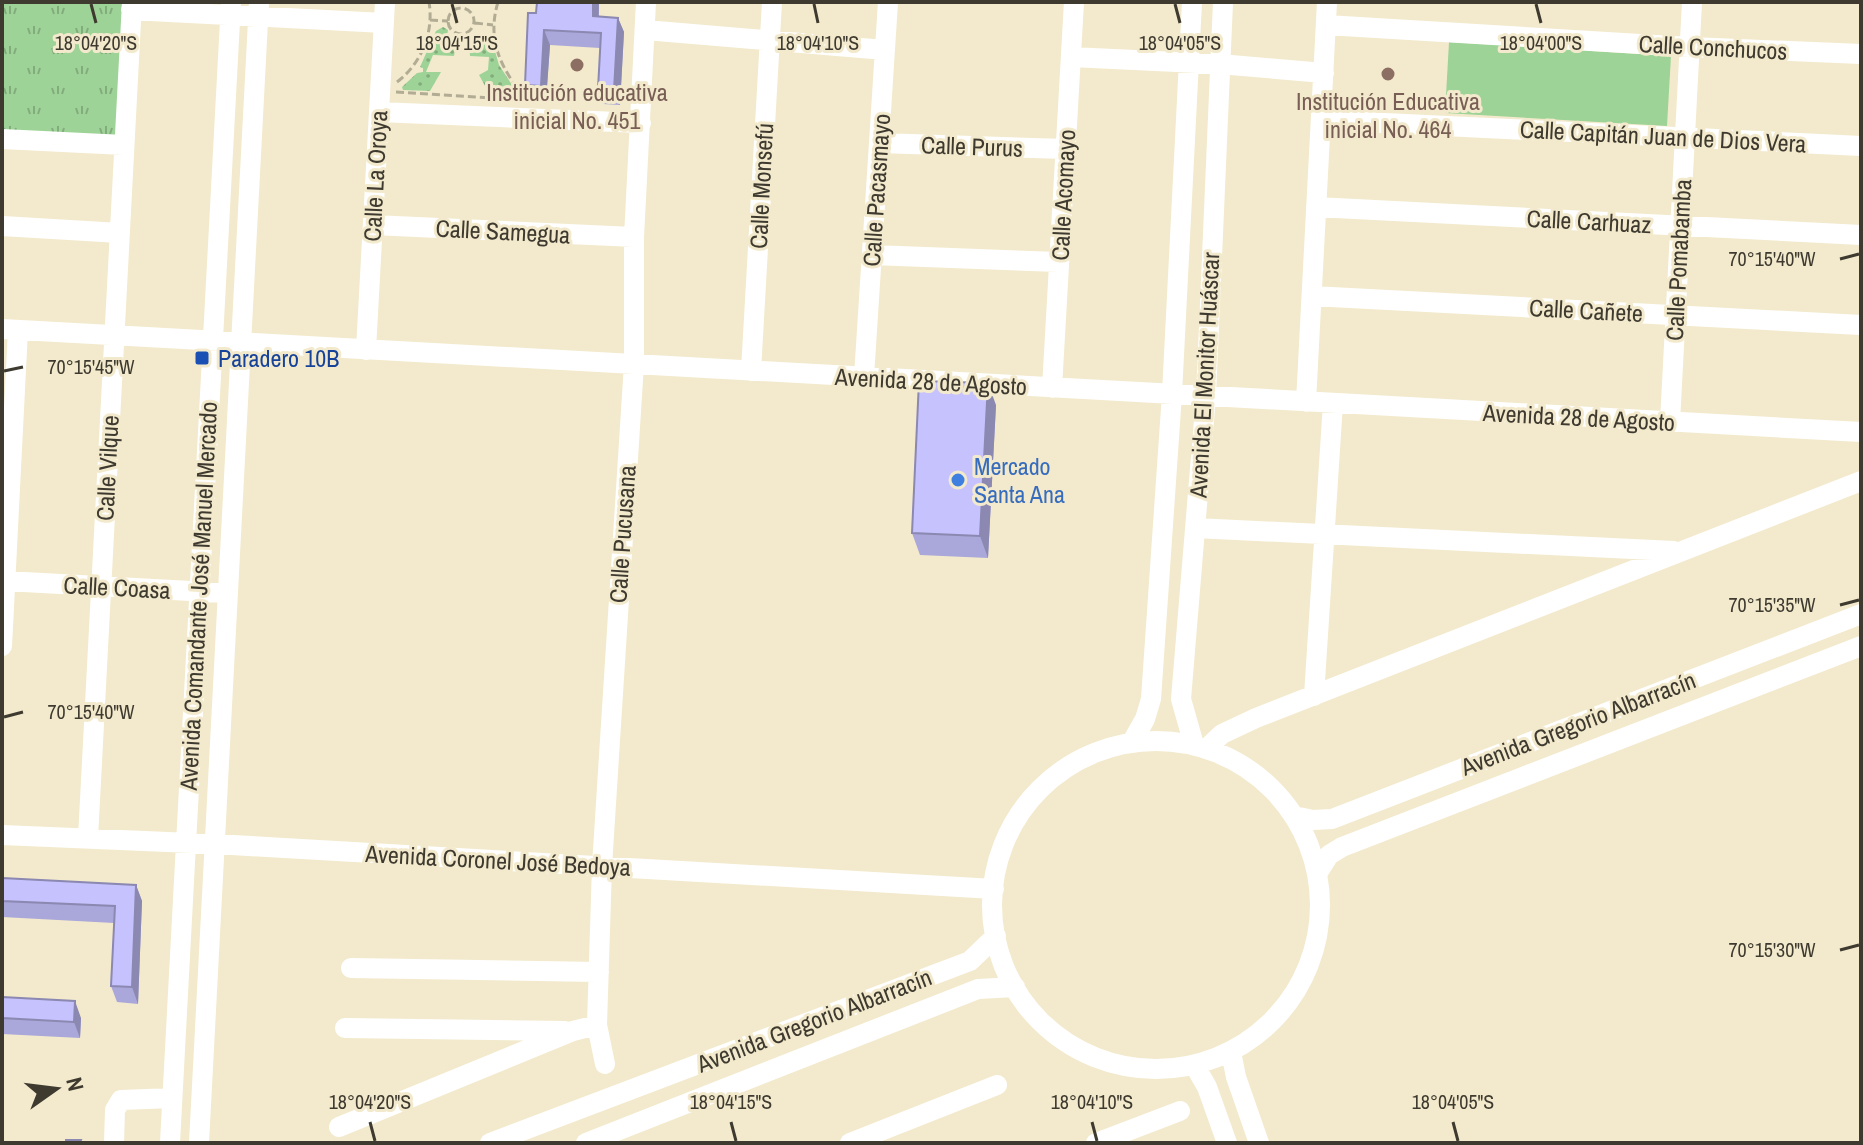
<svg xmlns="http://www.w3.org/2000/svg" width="1863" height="1145" viewBox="0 0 1863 1145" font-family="'Archivo Narrow',sans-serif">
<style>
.grass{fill:url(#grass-dots)}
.park{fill:url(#park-tufts)}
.garden{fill:#9ed397}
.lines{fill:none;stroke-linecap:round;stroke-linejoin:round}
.path{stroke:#b3ac95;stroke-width:3;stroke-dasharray:8 4;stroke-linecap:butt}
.minor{stroke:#fff;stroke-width:20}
.wall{fill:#aaa7da}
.shaded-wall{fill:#8b88b1}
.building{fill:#c6c2fd;stroke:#8b88b1;stroke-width:2}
.ticks{fill:none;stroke:#3e3a2f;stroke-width:3}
.education-dot{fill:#8d6e63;stroke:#f3eacd;stroke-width:3}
.transit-dot{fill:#1a4fb4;stroke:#f3eacd;stroke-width:3}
.shop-dot{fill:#3f7fe0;stroke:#f3eacd;stroke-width:3}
.labels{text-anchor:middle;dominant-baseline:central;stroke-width:6;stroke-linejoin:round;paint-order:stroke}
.street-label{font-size:24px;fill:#3e3a2f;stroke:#f3eacd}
.education-label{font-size:24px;fill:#785e54;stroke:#f3eacd}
.transit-label{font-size:24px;fill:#164399;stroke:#f3eacd;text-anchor:start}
.shop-label{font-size:24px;fill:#366cbe;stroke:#f3eacd;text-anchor:start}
.ticks-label{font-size:20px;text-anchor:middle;fill:#3e3a2f;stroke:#f3eacd;stroke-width:6;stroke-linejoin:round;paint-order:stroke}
</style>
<defs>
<pattern id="grass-dots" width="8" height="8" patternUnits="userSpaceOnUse" patternTransform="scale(2)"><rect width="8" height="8" fill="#9ed397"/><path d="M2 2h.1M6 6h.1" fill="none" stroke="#82ac7c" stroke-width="1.8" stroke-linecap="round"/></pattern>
<pattern id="park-tufts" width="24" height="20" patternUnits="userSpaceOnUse" patternTransform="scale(2)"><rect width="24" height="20" fill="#9ed397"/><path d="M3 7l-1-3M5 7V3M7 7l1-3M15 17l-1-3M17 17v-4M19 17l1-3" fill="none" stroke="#82ac7c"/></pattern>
</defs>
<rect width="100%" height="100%" fill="#f3eacd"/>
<!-- grass -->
<path class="grass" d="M 443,27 L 448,30 L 447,36 L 457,38 L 454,56 L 433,55 L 426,72 L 441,72 L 430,91 L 403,90 L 402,87 L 417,73 L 423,72 L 423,68 L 420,67 L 436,31 Z
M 476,38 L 492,41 L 499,65 L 516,91 L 516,96 L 489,93 L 479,75 L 488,70 L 489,57 L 470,56 L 469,41 Z"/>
<!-- park -->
<path class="park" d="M 2,2 L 125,2 L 118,136 L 2,130 Z"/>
<!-- garden -->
<path class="garden" d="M 1449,42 L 1671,56 L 1667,126 L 1445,113 Z"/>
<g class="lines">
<!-- path -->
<path class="path" d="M 498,2 C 486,42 502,69 526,100
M448 21a13 13 0 1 1 26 0a13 13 0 1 1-26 0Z
M 430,20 L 448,21
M 475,23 L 493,25
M 397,82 C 422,63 434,32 429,2
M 396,92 L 492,98"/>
<!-- minor -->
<path class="minor" d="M 131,10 L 384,23
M 1326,25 L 1690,47 L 1861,54
M 645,30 L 885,50
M 1071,57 L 1219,64 L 1324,73
M 379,112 L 641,123
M 1321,120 L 1861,146
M 2,139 L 124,145
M 879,143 L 1066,149
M 1316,207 L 1861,235
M 373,225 L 634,237
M 2,226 L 120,233
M 872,255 L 1059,262
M 1312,296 L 1861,325
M 2,329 L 1861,432
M 366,350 L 385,2
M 751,371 L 772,2
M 864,377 L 888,2
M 1052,388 L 1074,2
M 1306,402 L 1327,2
M 1670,422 L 1692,2
M 1195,528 L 1674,551
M 5,581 L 228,593
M 2,646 L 18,330
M 1314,696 L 1333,403
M992 905a164 164 0 1 1 328 0a164 164 0 1 1-328 0Z
M 1132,742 L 1145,719 L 1151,699 L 1172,394 L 1192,2
M 1194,745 L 1181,699 L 1206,396 L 1223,2
M 1206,749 L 1222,734 L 1256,718 L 1861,481
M 1294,816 L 1313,820 L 1332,819 L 1861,614
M 2,835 L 215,844 L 994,889
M 88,838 L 132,2
M 1317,874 L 1329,855 L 1342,847 L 1861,646
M 351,968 L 599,972
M 345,1028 L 565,1031
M 1231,1052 L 1236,1077 L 1259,1143
M 605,1064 L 597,1025 L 602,866 L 634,364 L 634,237 L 646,2
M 1195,1066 L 1207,1087 L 1227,1143
M 339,1127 L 573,1031 L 597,1025
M 114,1143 L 115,1110 L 121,1100 L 172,1098
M 170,1143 L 231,2
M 199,1143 L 259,2
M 490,1143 L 970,961 L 996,936
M 586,1143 L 978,989 L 1015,987
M 850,1143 L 997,1085
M 1096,1143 L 1180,1111"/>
</g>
<!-- wall -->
<path class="wall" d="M 537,2 L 599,2 L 599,17 L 618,18 L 624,32 L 620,105 L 603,104 L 598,89 L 600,48 L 550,45 L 546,101 L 530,100 L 525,85 L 536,13 Z
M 996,405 L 988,558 L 920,555 L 912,533 Z
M 2,878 L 136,885 L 142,901 L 138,1004 L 117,1002 L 111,986 L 114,923 L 2,917 Z
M 2,997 L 81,1018 L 80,1038 L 2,1034 Z"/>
<!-- shaded-wall -->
<path class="shaded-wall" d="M 593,2 L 599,2 L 598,31 L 593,16 Z
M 618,18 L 624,32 L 620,105 L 614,90 Z
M 544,30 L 550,45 L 546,101 L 541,86 Z
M 988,383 L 996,405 L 988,558 L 980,536 Z
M 136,885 L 142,901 L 138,1004 L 132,987 Z
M 75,1001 L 81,1018 L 80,1038 L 74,1022 Z"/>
<!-- building -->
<path class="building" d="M 537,2 L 593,2 L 593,16 L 618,18 L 614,90 L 598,89 L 601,33 L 544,30 L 541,86 L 525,85 L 528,13 L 536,13 Z
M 919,381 L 988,383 L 980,536 L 912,533 Z
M 2,878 L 136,885 L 132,987 L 111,986 L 115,906 L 2,901 Z
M 2,997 L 75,1001 L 74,1022 L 2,1018 Z
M 66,1140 L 81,1140 L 80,1143 L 66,1143 Z"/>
<!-- ticks -->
<path class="ticks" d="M 91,4 L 96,23M 452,4 L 457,23M 814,4 L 818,23M 1175,4 L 1180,23M 1536,4 L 1541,23M 1840,259 L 1859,254M 4,371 L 23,367M 1840,605 L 1859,600M 4,717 L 23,712M 1840,950 L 1859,945M 370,1122 L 375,1141M 731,1122 L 736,1141M 1092,1122 L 1097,1141M 1453,1122 L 1458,1141"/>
<!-- markers -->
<g class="education-dot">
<circle cx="577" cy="65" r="8"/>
<circle cx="1388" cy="74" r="8"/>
</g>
<rect class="transit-dot" x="194" y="350" width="16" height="16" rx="4"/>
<circle class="shop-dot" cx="958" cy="480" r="8"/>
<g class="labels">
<!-- street labels -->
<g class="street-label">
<text transform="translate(1713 47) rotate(3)">Calle Conchucos</text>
<text transform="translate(1663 136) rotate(3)">Calle Capitán Juan de Dios Vera</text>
<text transform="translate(972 146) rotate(2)">Calle Purus</text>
<text transform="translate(375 176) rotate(-87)">Calle La Oroya</text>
<text transform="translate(761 186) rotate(-87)">Calle Monsefú</text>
<text transform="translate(876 190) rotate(-86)">Calle Pacasmayo</text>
<text transform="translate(1063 195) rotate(-87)">Calle Acomayo</text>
<text transform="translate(1589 221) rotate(3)">Calle Carhuaz</text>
<text transform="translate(503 231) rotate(3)">Calle Samegua</text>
<text transform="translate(1678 260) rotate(-87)">Calle Pomabamba</text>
<text transform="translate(1586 310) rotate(3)">Calle Cañete</text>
<text transform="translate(1204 375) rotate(-87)">Avenida El Monitor Huáscar</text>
<text transform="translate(931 381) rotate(3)">Avenida 28 de Agosto</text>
<text transform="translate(1579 417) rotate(3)">Avenida 28 de Agosto</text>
<text transform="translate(107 468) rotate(-87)">Calle Vilque</text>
<text transform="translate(622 534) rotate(-86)">Calle Pucusana</text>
<text transform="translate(117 587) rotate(3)">Calle Coasa</text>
<text transform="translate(198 596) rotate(-87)">Avenida Comandante José Manuel Mercado</text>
<text transform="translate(1578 723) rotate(-21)">Avenida Gregorio Albarracín</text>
<text transform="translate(498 860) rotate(3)">Avenida Coronel José Bedoya</text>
<text transform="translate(814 1020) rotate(-21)">Avenida Gregorio Albarracín</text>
</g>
<!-- education labels -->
<g class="education-label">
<text x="577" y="92">Institución educativa<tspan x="577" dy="28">inicial No. 451</tspan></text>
<text x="1388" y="101">Institución Educativa<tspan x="1388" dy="28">inicial No. 464</tspan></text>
</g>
<!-- transit labels -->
<g class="transit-label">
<text x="218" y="358">Paradero 10B</text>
</g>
<!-- shop labels -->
<g class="shop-label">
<text x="974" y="466">Mercado<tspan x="974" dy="28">Santa Ana</tspan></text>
</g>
</g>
<g class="ticks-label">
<text x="96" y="50">18°04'20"S</text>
<text x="457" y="50">18°04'15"S</text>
<text x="818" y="50">18°04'10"S</text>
<text x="1180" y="50">18°04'05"S</text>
<text x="1541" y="50">18°04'00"S</text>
<text x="1772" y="266">70°15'40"W</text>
<text x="91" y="374">70°15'45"W</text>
<text x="1772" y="612">70°15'35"W</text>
<text x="91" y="719">70°15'40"W</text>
<text x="1772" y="957">70°15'30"W</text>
<text x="370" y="1109">18°04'20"S</text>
<text x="731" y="1109">18°04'15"S</text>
<text x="1092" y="1109">18°04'10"S</text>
<text x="1453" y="1109">18°04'05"S</text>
</g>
<!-- border -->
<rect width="1863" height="1145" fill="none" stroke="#3e3a2f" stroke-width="8"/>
<!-- north arrow -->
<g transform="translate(56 1089) rotate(76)" stroke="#f3eacd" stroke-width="6" paint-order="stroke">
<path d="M0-6L14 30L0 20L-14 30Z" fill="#3e3a2f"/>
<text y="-12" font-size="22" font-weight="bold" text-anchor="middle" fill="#3e3a2f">N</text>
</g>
</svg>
